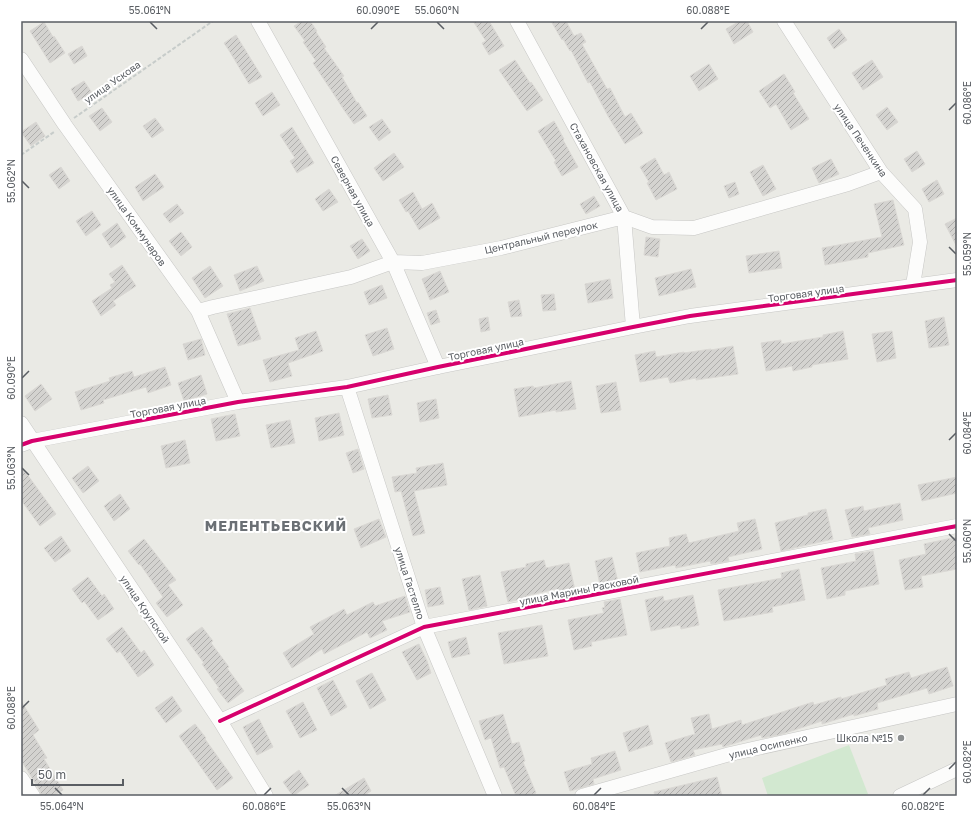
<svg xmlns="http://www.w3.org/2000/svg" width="978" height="817" viewBox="0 0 978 817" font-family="'Golos Text',sans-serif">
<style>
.pitch{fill:#d2e8d0}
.building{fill:url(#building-hatch);stroke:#dad8d4}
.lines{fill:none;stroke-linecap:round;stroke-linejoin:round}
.minor-casing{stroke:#c7c7c5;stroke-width:15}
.path{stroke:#c7ccca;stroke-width:2;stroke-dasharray:4 2;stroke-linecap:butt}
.minor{stroke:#fcfcfb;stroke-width:14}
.cycleway-casing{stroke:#fff;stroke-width:6}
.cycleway{stroke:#d6006c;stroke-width:4}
.ticks{fill:none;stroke:#5a5e63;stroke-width:1.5}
.poi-dot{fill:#8c8f90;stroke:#fff;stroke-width:1.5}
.labels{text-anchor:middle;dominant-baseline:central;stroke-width:4;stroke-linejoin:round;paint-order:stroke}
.street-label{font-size:10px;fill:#5a5e63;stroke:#fff}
.poi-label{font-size:10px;fill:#5a5e63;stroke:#fff;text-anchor:end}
.district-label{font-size:14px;font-weight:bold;letter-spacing:1px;fill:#6b7075;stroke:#fff}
.neatline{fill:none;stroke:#5a5e63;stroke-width:1.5}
.ticks-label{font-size:10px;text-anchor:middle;fill:#5a5e63}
</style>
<defs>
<pattern id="building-hatch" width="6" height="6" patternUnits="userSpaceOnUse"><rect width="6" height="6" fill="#d4d3d0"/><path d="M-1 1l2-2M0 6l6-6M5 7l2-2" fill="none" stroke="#afaeac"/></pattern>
</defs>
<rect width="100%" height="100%" fill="#eaeae5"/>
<!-- pitch -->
<path class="pitch" d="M 849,745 L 868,794 L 863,796 L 768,796 L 762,778 Z"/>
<!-- building -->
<path class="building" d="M 302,21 L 310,21 L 317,31 L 316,32 L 326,47 L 324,48 L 344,76 L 342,77 L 357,103 L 358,102 L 367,116 L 354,124 L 344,110 L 333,93 L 313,63 L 316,61 L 303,42 L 305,41 L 294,26 Z
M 473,21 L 489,21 L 504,46 L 489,55 L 482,43 L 486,41 Z
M 551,21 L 566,21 L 574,36 L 581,33 L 586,42 L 582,44 L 607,89 L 610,88 L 625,117 L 631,113 L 643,133 L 625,144 L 608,116 L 590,82 L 588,83 L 571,50 L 570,51 L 563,39 L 562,40 Z
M 740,21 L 747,21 L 753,32 L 734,44 L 726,29 Z
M 44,22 L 53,37 L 54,36 L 65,53 L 50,63 L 30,31 Z
M 839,29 L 847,40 L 834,49 L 827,38 Z
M 236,35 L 262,77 L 249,84 L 230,52 L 224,43 Z
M 82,46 L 87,56 L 74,64 L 68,54 Z
M 515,60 L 530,83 L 531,82 L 543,100 L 527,111 L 499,70 Z
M 872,60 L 883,77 L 863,90 L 852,73 Z
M 709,64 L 718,79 L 699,91 L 690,76 Z
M 784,74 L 795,92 L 793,93 L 809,119 L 791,130 L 776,104 L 770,108 L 759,91 Z
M 84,81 L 92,93 L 78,101 L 71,89 Z
M 272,92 L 280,105 L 263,116 L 255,103 Z
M 887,107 L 898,122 L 887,130 L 876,115 Z
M 102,108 L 112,122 L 100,131 L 89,116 Z
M 155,118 L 164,130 L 152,138 L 143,126 Z
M 382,119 L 391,132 L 379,141 L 369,127 Z
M 554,121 L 564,139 L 563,140 L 578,167 L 562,176 L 554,162 L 556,161 L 538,131 Z
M 36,122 L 45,136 L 31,146 L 21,132 Z
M 292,127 L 314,163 L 297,173 L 290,161 L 295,158 L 280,135 Z
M 917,151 L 925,164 L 912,172 L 904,159 Z
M 394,153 L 404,167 L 383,181 L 374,168 Z
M 655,158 L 664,175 L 669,172 L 677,189 L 656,200 L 647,183 L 649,182 L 640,167 Z
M 831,159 L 839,174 L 819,183 L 812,168 Z
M 763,165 L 776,189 L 763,196 L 750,172 Z
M 61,167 L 70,181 L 59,189 L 49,175 Z
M 155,174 L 164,187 L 143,201 L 135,187 Z
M 937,180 L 944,194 L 929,202 L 922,189 Z
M 735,182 L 739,194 L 729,198 L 724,186 Z
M 329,189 L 338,202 L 323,211 L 315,199 Z
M 413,192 L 422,209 L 432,203 L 440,218 L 419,230 L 408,211 L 406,212 L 399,200 Z
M 594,196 L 600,206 L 586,214 L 580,204 Z
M 893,200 L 904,245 L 868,253 L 868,257 L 825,265 L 822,248 L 882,237 L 874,204 Z
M 177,204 L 184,213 L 170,223 L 163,214 Z
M 92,211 L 101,225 L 86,236 L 76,221 Z
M 957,218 L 957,247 L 945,224 Z
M 117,223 L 126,237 L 111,248 L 102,234 Z
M 181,232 L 192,247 L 181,256 L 169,241 Z
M 646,237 L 660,239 L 658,257 L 644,255 Z
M 362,239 L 370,251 L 358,259 L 350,246 Z
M 779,251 L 782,268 L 749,273 L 746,256 Z
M 122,265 L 136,286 L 113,301 L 116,305 L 101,316 L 92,301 L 112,288 L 110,285 L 115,282 L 109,274 Z
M 210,266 L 223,286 L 205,298 L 192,278 Z
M 257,266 L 264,281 L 240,291 L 234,275 Z
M 691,269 L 696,287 L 659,296 L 655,278 Z
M 440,271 L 449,292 L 430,300 L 422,279 Z
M 610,279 L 613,298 L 588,303 L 585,284 Z
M 382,285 L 387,298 L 369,305 L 364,292 Z
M 554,294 L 556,310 L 543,311 L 541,295 Z
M 519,300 L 522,316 L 511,317 L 508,302 Z
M 250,308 L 261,339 L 238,346 L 227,314 Z
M 436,310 L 440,322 L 431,325 L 427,313 Z
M 488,317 L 490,330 L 481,332 L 479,319 Z
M 944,317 L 949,345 L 929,348 L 925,321 Z
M 387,328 L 394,349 L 373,356 L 365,335 Z
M 316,331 L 323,351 L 288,363 L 292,376 L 270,382 L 263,360 L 299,350 L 295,338 Z
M 843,331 L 848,359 L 812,365 L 812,367 L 793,371 L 792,366 L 766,371 L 761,343 L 781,340 L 781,344 L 823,337 L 823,335 Z
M 892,331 L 896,358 L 877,362 L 872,334 Z
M 201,339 L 205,355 L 188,360 L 183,344 Z
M 733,346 L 738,374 L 696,380 L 696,378 L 670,383 L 668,377 L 640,382 L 635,355 L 655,351 L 656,357 L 684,352 L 684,353 L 711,349 L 711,350 Z
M 165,367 L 171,385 L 148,393 L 146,387 L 103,400 L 104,403 L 81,410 L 75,392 L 110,381 L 109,378 L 132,371 L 134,377 Z
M 201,375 L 207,394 L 184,401 L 178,383 Z
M 571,381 L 576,409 L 556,412 L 556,410 L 519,417 L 514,389 L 533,386 L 534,388 Z
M 616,382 L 621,410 L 601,413 L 596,386 Z
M 41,384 L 52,399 L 35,411 L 25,396 Z
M 388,395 L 392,415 L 372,418 L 368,399 Z
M 436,399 L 439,418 L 420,422 L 417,403 Z
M 339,413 L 344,435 L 319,441 L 315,418 Z
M 235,414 L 240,436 L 216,441 L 211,419 Z
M 290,420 L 295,443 L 271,448 L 266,425 Z
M 185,440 L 190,463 L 166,468 L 161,446 Z
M 358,449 L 364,469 L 353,473 L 346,453 Z
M 443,463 L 447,485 L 414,491 L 425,533 L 413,536 L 401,491 L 395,492 L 392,477 L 417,473 L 416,468 Z
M 21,466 L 56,514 L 40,526 L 21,500 Z
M 88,466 L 99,481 L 83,493 L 72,478 Z
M 957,477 L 957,493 L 922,501 L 918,485 Z
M 120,494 L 130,509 L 114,521 L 104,506 Z
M 900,503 L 903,520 L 868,528 L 870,534 L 852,537 L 845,510 L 863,506 L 864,511 Z
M 826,509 L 833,539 L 781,551 L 775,523 L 808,515 L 808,513 Z
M 379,519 L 386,537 L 361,548 L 354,529 Z
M 755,519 L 762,549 L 728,557 L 729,561 L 711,564 L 710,561 L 676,568 L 675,565 L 640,572 L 636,553 L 670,546 L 669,538 L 686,534 L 689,543 L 739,531 L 737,523 Z
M 61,536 L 71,551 L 55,562 L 44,548 Z
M 957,537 L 957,569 L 921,576 L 923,587 L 905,590 L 899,560 L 926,554 L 924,544 Z
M 144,539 L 176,580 L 168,585 L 183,605 L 167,617 L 156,603 L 163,597 L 140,564 L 139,565 L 128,551 Z
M 873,551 L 879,584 L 845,591 L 845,595 L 827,599 L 821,568 L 856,561 L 855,554 Z
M 612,557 L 618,582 L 600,585 L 595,561 Z
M 544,560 L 546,568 L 569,563 L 575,590 L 557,593 L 556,589 L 526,596 L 526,598 L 508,602 L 501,572 L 526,567 L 526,564 Z
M 799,569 L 805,600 L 772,607 L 773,612 L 724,621 L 718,590 L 782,578 L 781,573 Z
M 480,575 L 487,606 L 469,610 L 462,579 Z
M 88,577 L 102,596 L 104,594 L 114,609 L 98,620 L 84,601 L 82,603 L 72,589 Z
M 440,587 L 444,604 L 428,607 L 425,590 Z
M 693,595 L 699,625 L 681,629 L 680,625 L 651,631 L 645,600 L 663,596 L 664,601 Z
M 405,596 L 410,612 L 382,621 L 387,630 L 370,638 L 367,632 L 324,654 L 322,649 L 292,668 L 283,653 L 314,634 L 310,627 L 344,609 L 347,615 L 373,602 L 375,606 Z
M 620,599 L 627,635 L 591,642 L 592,646 L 574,650 L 568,620 L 604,613 L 602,608 L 605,607 L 604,602 Z
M 542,625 L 548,656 L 504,664 L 498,633 Z
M 122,627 L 141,653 L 144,650 L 154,665 L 138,677 L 120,651 L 117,653 L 106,639 Z
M 202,627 L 213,641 L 211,643 L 229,667 L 227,668 L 244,691 L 228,703 L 217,689 L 219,688 L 202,664 L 204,663 L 186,639 Z
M 466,637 L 470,654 L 452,658 L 448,642 Z
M 419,644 L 427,661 L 431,673 L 417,680 L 402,652 Z
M 947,667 L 953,686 L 929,694 L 927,688 L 877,703 L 878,709 L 854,716 L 854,714 L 822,724 L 822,721 L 779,735 L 762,738 L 761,735 L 723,747 L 722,744 L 693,750 L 695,755 L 671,762 L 665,743 L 695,734 L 691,718 L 709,714 L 712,729 L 741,720 L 742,725 L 813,702 L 814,705 L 841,697 L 841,699 L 887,685 L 885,679 L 909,672 L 911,678 Z
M 372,673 L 386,700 L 370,709 L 356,681 Z
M 333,680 L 347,707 L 331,716 L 317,688 Z
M 172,696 L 182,711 L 166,723 L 155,708 Z
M 21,701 L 39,730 L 33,735 L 47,758 L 44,759 L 63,790 L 53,796 L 41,796 L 40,791 L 21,760 Z
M 303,702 L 317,730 L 300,738 L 286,711 Z
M 503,714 L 512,744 L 519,742 L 525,761 L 523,762 L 536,793 L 527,796 L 516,796 L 504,767 L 500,768 L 491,738 L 485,740 L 479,721 Z
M 259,719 L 273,747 L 257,755 L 243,727 Z
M 195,724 L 206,738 L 205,739 L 233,778 L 217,790 L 179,736 Z
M 648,725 L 653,744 L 629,752 L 623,733 Z
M 615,751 L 621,770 L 593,779 L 594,784 L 570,791 L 564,772 L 592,764 L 591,758 Z
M 299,770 L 309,785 L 293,796 L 283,782 Z
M 717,777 L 722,796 L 655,796 L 654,792 Z
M 364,778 L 371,791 L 363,796 L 334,796 Z"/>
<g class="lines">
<!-- minor casing -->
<g class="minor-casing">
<path id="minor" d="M 258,21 L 393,262 L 438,367
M 517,21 L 624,217 L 633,327
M 784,21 L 881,172 L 915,209 L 920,242 L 913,285
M 21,59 L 65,125 L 198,311 L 238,402
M 198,311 L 213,307 L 351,277 L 393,262 L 422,263 L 501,248 L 624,217 L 652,227 L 694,228 L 848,184 L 881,172
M 347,387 L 424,627 L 495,796
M 21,423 L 220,721 L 266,796
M 21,445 L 32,441 L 238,402 L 347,387 L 438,367 L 633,327 L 690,316 L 957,280
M 220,721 L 424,627 L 957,526
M 21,778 L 33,796
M 582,796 L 730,754 L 957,704
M 900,796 L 957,769"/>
</g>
<!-- path -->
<path class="path" d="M 74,118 L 213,21
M 21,155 L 54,132"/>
<!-- minor -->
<use href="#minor" class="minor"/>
<!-- cycleway casing -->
<g class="cycleway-casing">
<path id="cycleway" d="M 21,445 L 32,441 L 238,402 L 347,387 L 438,367 L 633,327 L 690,316 L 957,280
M 220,721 L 424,627 L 957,526"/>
</g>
<!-- cycleway -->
<use href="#cycleway" class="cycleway"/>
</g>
<!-- ticks -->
<path class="ticks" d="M 150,22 L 157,29M 437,22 L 444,29M 371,29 L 378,22M 701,29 L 708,22M 949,110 L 956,103M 22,181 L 29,188M 949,247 L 956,254M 22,378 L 29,371M 949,440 L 956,433M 22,468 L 29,475M 949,534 L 956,541M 22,708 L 29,701M 949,769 L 956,762M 55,788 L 62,795M 342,788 L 349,795M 264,795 L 271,788M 594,795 L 601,788M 923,795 L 930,788"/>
<!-- markers -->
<circle class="poi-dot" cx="901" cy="738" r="4"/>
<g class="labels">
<!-- street labels -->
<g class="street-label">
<text transform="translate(112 82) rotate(-35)">улица Ускова</text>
<text transform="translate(861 140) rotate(56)">улица Печенкина</text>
<text transform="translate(597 167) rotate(61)">Стахановская улица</text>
<text transform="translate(353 191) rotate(61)">Северная улица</text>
<text transform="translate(137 226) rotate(55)">улица Коммунаров</text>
<text transform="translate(541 237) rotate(-13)">Центральный переулок</text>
<text transform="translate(806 293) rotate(-8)">Торговая улица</text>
<text transform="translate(486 349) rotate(-12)">Торговая улица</text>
<text transform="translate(168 407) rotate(-11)">Торговая улица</text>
<text transform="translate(410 583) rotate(72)">улица Гастелло</text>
<text transform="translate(579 590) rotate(-11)">улица Марины Расковой</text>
<text transform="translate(145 609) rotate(56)">улица Крупской</text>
<text transform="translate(768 746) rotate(-13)">улица Осипенко</text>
</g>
<!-- poi labels -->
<g class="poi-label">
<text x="893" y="738">Школа №15</text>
</g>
<!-- district labels -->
<g class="district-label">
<text x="276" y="525">МЕЛЕНТЬЕВСКИЙ</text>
</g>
</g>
<!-- border -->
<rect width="978" height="817" fill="none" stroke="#ffffff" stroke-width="44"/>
<!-- scale -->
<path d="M32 779v6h91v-6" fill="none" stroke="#5a5e63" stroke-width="2"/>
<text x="38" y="779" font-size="12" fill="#5a5e63" stroke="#ffffff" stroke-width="3" paint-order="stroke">50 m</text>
<rect x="22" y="22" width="934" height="773" class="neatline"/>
<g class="ticks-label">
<text x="150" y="14">55.061°N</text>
<text x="378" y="14">60.090°E</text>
<text x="437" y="14">55.060°N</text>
<text x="708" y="14">60.088°E</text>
<text transform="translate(967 103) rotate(-90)" y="4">60.086°E</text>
<text transform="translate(11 181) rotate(-90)" y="4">55.062°N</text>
<text transform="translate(967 254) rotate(-90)" y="4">55.059°N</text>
<text transform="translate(11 378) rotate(-90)" y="4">60.090°E</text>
<text transform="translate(967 433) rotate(-90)" y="4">60.084°E</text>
<text transform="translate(11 468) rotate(-90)" y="4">55.063°N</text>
<text transform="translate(967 541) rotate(-90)" y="4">55.060°N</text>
<text transform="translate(11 708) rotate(-90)" y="4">60.088°E</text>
<text transform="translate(967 762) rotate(-90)" y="4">60.082°E</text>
<text x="62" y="810">55.064°N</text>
<text x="264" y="810">60.086°E</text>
<text x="349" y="810">55.063°N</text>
<text x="594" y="810">60.084°E</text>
<text x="923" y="810">60.082°E</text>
</g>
</svg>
